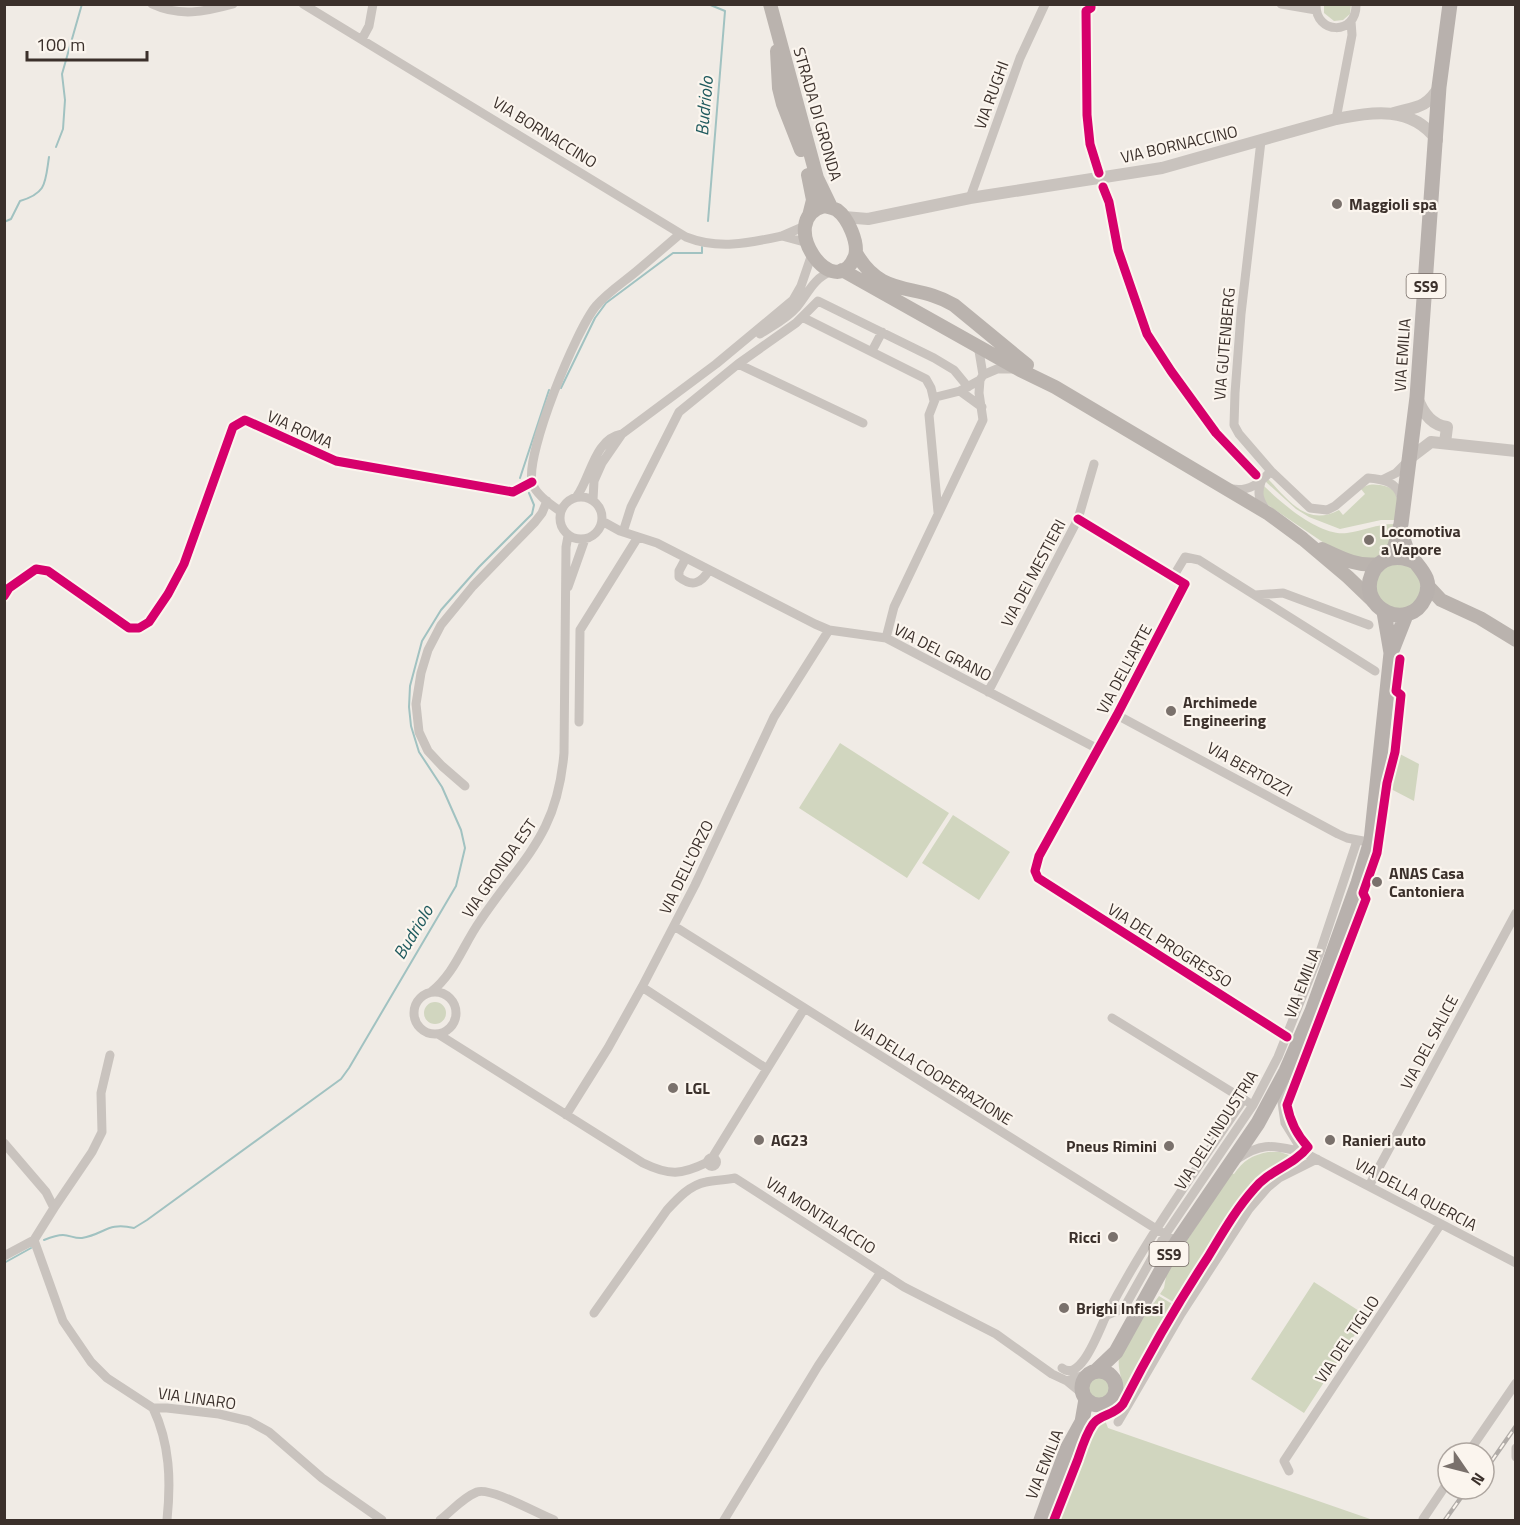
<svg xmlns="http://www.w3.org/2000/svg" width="1520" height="1525" viewBox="0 0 1520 1525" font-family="'Titillium Web',sans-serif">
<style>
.green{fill:#d1d6bf}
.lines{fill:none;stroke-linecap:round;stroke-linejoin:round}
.stream{stroke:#a1c2c1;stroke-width:2}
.minor{stroke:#c9c3be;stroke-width:9}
.tertiary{stroke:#c9c3be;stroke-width:12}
.secondary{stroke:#bab3ae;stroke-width:14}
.primary{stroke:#b8b1ad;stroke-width:15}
.rail-casing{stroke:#b1aca8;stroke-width:4.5}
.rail{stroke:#fbf5ee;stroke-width:2;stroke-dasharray:7;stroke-linecap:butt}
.cycleway-casing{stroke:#fbf5ee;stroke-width:13}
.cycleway{stroke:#d6006c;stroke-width:9}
.poi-dot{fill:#7a716c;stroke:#fbf5ee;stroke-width:2}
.labels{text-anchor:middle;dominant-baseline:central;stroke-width:4.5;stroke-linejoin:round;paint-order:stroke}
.shield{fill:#fbf5ee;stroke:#756b66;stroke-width:1.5}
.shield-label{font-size:15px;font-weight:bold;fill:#3b302b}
.street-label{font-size:16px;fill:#3b302b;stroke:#fbf5ee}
.poi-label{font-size:16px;font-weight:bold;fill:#3b302b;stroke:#fbf5ee;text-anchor:start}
.water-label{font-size:18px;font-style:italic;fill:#1f5a5e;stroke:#fbf5ee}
</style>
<rect width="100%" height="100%" fill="#f0ebe5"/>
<!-- green -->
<path class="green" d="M 1351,4 L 1350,14 L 1343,20 L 1334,21 L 1324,13 L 1324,5 Z
M 1268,479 C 1289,501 1307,527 1339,510 L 1343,515 L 1365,494 L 1361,489 C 1368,484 1372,484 1380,485 C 1402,488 1398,503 1395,520 L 1381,520 L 1340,529 L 1309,517 L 1296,509 L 1266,482 Z
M 1263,485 C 1281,503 1320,537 1347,533 C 1363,531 1377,524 1394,524 C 1390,550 1389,552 1365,562 L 1327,545 L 1262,501 Z
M 1388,564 L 1410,566 L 1420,577 L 1421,592 L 1413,605 L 1399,610 L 1379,602 L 1374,581 Z
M 840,743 L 949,813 L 907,878 L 799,808 Z
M 1398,753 L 1419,764 L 1414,801 L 1389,788 Z
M 953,815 L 1010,852 L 979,900 L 922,863 Z
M424 1013a11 11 0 1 1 22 0a11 11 0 1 1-22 0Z
M 1268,1152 L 1280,1152 L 1295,1157 L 1267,1175 L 1243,1199 L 1175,1303 L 1160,1294 L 1164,1288 L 1167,1271 L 1231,1173 L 1234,1174 C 1243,1161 1252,1155 1268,1152 Z
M 1298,1160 C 1295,1165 1289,1167 1284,1171 C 1272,1180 1261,1189 1250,1200 L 1181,1306 L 1178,1305 L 1250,1197 C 1264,1181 1280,1172 1298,1160 Z
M 1314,1282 L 1367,1316 L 1304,1413 L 1251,1379 Z
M 1159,1296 L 1174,1305 L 1120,1405 C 1108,1418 1098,1411 1087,1429 L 1051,1520 L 1049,1520 L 1082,1433 C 1086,1427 1090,1419 1096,1415 C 1105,1408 1119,1408 1122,1396 C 1125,1383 1117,1371 1119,1358 L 1143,1318 Z
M 1177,1307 L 1179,1308 L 1123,1409 L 1105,1420 L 1108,1428 L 1373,1520 L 1056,1520 L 1080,1456 L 1096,1423 L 1102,1418 L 1113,1415 L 1123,1408 Z
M1088 1387a12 12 0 1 1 24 0a12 12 0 1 1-24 0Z"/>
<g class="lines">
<!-- stream -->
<path class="stream" d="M 56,147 L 63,129 L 65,100 L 62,74 L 82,4
M 708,221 L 725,11 L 708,4
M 4,222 L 11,219 L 20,201 C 47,193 45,183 49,157
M 561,388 L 595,318 L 606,303 L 673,253 L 702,253 L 702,247
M 520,478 L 549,390
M 44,1240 C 49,1238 57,1235 63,1235 C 70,1235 75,1239 82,1238 C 105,1234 107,1222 134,1228 L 147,1220 L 341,1079 L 349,1068 L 456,886 L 465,848 L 461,830 L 442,787 L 419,752 L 411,726 L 409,707 L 410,686 L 422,641 L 441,610 L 479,567 L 532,514 L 534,505 L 529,493
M 4,1263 L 31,1248"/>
<!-- minor -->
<path class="minor" d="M 152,4 C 180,17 204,12 233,4
M 303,4 L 686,237 C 719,250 749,243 782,236
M 1281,4 L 1316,10
M 1316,4 C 1315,35 1357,36 1356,4
M 362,39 L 369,26 L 373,4
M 1336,119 L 1352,35 L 1351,21
M 1261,141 L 1241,314 L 1235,393 L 1234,425 L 1239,434 L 1271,471 L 1310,508 L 1327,510 L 1335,506 L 1368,478 C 1383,479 1397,482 1401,497
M 970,198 L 1020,58 L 1045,4
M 805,226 L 782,236 L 808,243
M 802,317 L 818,301 L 934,358 L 954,370 L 968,387
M 760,334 C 772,326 787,319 796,308 C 808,294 813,278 832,271
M 975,346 L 979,351 L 983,375
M 872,351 L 882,332
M 738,364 L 796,323 L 802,317 L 926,379 L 931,388 L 934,401
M 960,391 L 982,407
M 1382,480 L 1396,473 L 1409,460
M 1261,482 C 1257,493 1259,500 1266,510
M 1232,489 C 1249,492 1260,483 1271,471
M 577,496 C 591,477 594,439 622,434 L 716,364 L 793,300 L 801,286 L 812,254
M560 518a21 21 0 1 1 42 0a21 21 0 1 1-42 0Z
M 593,500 L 594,481 L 602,463 L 622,434
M 560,511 C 550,504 535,494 532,482 C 526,452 576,330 596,306 C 608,292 624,282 638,270 C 652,258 666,246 680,234
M 938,512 L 929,415 L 936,397 L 960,391 L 980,380 L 983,375 L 997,369 L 1016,369
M 1078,519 L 1185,584 L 1117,715 L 1039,856 L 1035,871 L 1038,878 L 1287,1037
M 602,521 L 620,531 L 657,543 L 815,624 L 829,630 L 886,638 L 1098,749
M 623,532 L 631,507 L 679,412 L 738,364 L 863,423
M 686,558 L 679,571 L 679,577 C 692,587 701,584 709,570
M 1173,577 L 1185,557 L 1199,560 L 1375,671
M 568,587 L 585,539
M 1255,595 L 1283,593 L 1369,625
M 4,596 L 9,588 L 36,569 L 48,571 L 129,628 L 139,628 L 149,622 L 168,594 L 184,564 L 233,427 L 245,420 L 336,461 L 513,492 L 532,482
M 886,638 L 894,607 L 983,420 L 979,393 L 980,380
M 988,692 L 1078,519 L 1094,464
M 1117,715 L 1338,834 L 1347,838 L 1363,841
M 579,722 L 580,630 L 638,537
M 465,786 L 442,766 L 428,751 L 419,732 L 416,704 L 421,673 L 428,650 L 441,625 L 473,586 L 535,522 L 542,513 L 547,501
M 674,926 L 1177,1242
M 642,987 L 767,1069
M414 1013a21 21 0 1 1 42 0a21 21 0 1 1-42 0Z
M 431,992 C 455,973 463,945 480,921 C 523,857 557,836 564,753 L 566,547 L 568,536
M 1112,1018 L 1248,1102
M 438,1034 L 643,1163 C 670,1176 681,1175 708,1162
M 1285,1079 L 1282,1102 L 1285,1123 L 1303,1152
M 566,1115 L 608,1048 L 642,987 L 695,885 L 774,717 L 829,630
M 4,1143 L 46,1192 L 54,1208 L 34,1240 L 63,1321 L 91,1362 L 107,1378 L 153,1408 L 167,1408 L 219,1414 L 249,1421 L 269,1432 L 322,1478 L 382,1520
M707.5 1162a4.5 4.5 0 1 1 9 0a4.5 4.5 0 1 1-9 0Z
M 712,1158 L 804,1009
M 1237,1159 C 1264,1141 1273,1146 1303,1152 L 1516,1263
M 1369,1186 L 1516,913
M 54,1208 L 92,1152 L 102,1132 L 101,1093 L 110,1055
M 4,1256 L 34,1240
M 594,1313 L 667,1210 C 678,1198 690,1185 706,1182 C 715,1180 725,1180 735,1178 L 904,1287 L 996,1334 L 1052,1374 L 1067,1381 L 1083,1394
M 1107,1315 L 1124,1308 L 1165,1235 L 1253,1105 L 1278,1057 L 1320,952 L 1357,841
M 1062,1368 C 1081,1383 1099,1330 1106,1316 C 1145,1240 1196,1170 1244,1099
M 1067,1381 L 1090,1373
M 153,1408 C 170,1444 171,1481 167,1520
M 1118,1422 L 1181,1314 L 1249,1209 L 1267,1188 L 1279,1178 L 1317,1159
M 1516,1448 L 1516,1457
M 1468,1453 L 1516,1383
M 1289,1471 L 1284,1461 L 1440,1225
M 1423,1519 L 1448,1482
M 440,1520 C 452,1511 462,1498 477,1492 C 491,1487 538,1514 554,1520
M 724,1520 L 818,1366 L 881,1272"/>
<!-- tertiary -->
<path class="tertiary" d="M 1394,113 C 1416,107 1427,108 1439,87
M 844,217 L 868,219 L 970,198 L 1162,168 L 1336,119 C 1373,112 1411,105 1437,140
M 1417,397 C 1422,411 1431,425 1447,427 L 1445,443
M 1410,458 L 1431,442 L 1516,451"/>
<!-- secondary -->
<path class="secondary" d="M 770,4 L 817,178 L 831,207
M 777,51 L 779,88 L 783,104 L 801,150
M 808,175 L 813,200 L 809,216
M 824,206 C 828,207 833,208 837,210 C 848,218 859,243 855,256 C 835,307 774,220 824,206 Z
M 856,253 C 882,299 916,282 954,305 L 1027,365
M 842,270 L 1020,370 L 1055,387 L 1269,514 L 1303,539 L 1348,577 L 1373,601
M 1322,549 C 1341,558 1357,567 1379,564
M 1428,586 L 1441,600 L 1480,618 L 1516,640"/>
<!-- primary -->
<path class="primary" d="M 1400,528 C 1402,535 1404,543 1407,550 C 1415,566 1435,576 1425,598 C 1409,633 1357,609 1372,574 C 1380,556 1399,554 1415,562
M 1388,559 L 1395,546 L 1401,524 L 1417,397 L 1439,87 L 1450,4
M 1384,612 L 1391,653
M 1096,1371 L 1116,1352 L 1177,1242 L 1258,1123 L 1286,1071 L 1312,1011 L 1358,883 L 1371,841 L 1391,653 L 1406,615
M1082 1388a17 17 0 1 1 34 0a17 17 0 1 1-34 0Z
M 1041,1520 L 1067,1449 L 1082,1422 L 1086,1399"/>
<!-- rail casing -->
<g class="rail-casing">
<path id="rail" d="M 1484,1472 L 1516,1426
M 1445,1520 L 1467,1489"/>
</g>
<!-- rail -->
<use href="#rail" class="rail"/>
<!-- cycleway casing -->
<g class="cycleway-casing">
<path id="cycleway" d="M 1091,4 L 1091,8 L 1086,11 L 1087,115 L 1090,144 L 1099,173
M 1103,187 L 1109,202 L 1118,250 L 1147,334 L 1171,371 L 1216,433 L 1256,475
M 1078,519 L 1185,584 L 1117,715 L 1039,856 L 1035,871 L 1038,878 L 1287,1037
M 4,596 L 9,588 L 36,569 L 48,571 L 129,628 L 139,628 L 149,622 L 168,594 L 184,564 L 233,427 L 245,420 L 336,461 L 513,492 L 532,482
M 1054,1520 C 1062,1500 1070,1479 1078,1459 C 1082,1447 1086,1434 1093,1424 C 1100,1414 1114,1416 1123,1404 C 1149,1353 1177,1304 1208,1257 C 1222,1234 1236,1209 1254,1189 C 1269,1170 1293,1166 1308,1147 C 1296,1134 1290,1121 1287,1105 L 1366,899 L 1363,893 L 1377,853 L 1387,783 L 1395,752 L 1401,695 L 1396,691 L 1400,659"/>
</g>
<!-- cycleway -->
<use href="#cycleway" class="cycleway"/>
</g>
<!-- markers -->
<g class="poi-dot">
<circle cx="1337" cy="204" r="6"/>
<circle cx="1369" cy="540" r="6"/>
<circle cx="1171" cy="711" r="6"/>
<circle cx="1377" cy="882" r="6"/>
<circle cx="673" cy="1088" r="6"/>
<circle cx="759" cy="1140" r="6"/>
<circle cx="1330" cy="1140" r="6"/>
<circle cx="1169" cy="1146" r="6"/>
<circle cx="1113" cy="1237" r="6"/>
<circle cx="1064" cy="1308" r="6"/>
</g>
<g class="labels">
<!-- shield labels -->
<g class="shield">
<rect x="1406.5" y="274" width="39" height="24" rx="4.5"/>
<rect x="1149.5" y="1242" width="39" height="24" rx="4.5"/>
</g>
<g class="shield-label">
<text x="1426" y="286">SS9</text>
<text x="1169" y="1254">SS9</text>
</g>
<!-- street labels -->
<g class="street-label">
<text transform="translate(991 95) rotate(-70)">VIA RUGHI</text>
<text transform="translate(818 114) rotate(74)">STRADA DI GRONDA</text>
<text transform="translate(545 132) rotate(32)">VIA BORNACCINO</text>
<text transform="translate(1179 144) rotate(-13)">VIA BORNACCINO</text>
<text transform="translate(1224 344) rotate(-85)">VIA GUTENBERG</text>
<text transform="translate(1402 355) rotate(-86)">VIA EMILIA</text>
<text transform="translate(300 429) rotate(24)">VIA ROMA</text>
<text transform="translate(1033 573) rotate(-62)">VIA DEI MESTIERI</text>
<text transform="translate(943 652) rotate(27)">VIA DEL GRANO</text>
<text transform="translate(1124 669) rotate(-62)">VIA DELL'ARTE</text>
<text transform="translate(1250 769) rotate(29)">VIA BERTOZZI</text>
<text transform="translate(686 867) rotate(-64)">VIA DELL'ORZO</text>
<text transform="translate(499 868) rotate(-55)">VIA GRONDA EST</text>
<text transform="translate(1170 945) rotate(32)">VIA DEL PROGRESSO</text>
<text transform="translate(1302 983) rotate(-69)">VIA EMILIA</text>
<text transform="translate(1429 1042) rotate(-62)">VIA DEL SALICE</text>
<text transform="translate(933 1072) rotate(32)">VIA DELLA COOPERAZIONE</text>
<text transform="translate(1216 1130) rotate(-57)">VIA DELL'INDUSTRIA</text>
<text transform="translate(1416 1194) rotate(28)">VIA DELLA QUERCIA</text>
<text transform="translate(821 1215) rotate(33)">VIA MONTALACCIO</text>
<text transform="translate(1347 1339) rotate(-56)">VIA DEL TIGLIO</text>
<text transform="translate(197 1398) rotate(8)">VIA LINARO</text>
<text transform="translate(1044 1464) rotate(-68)">VIA EMILIA</text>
</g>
<!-- poi labels -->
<g class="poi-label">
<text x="1349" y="204">Maggioli spa</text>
<text x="1381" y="531">Locomotiva<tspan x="1381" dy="18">a Vapore</tspan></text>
<text x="1183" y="702">Archimede<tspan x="1183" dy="18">Engineering</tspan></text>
<text x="1389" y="873">ANAS Casa<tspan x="1389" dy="18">Cantoniera</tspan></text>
<text x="685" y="1088">LGL</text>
<text x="771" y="1140">AG23</text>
<text x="1342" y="1140">Ranieri auto</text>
<text x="1157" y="1146" text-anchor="end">Pneus Rimini</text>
<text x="1101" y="1237" text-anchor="end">Ricci</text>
<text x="1076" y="1308">Brighi Infissi</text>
</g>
<!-- water labels -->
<g class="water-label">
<text transform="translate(704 106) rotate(-85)">Budriolo</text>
<text transform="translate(413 932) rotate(-59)">Budriolo</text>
</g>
</g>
<!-- border -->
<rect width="1520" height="1525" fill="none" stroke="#3b302b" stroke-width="12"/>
<!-- north arrow -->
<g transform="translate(1466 1471) rotate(125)"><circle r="28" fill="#fbf5ee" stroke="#aea6a0" stroke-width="1.5"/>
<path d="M0-4.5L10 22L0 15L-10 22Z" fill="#7a716c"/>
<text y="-9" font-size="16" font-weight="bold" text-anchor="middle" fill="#3b302b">N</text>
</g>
<!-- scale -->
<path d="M27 51v9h120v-9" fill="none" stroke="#3b302b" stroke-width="3"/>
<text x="36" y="51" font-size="18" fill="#3b302b" stroke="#fbf5ee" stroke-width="4.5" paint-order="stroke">100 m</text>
</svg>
